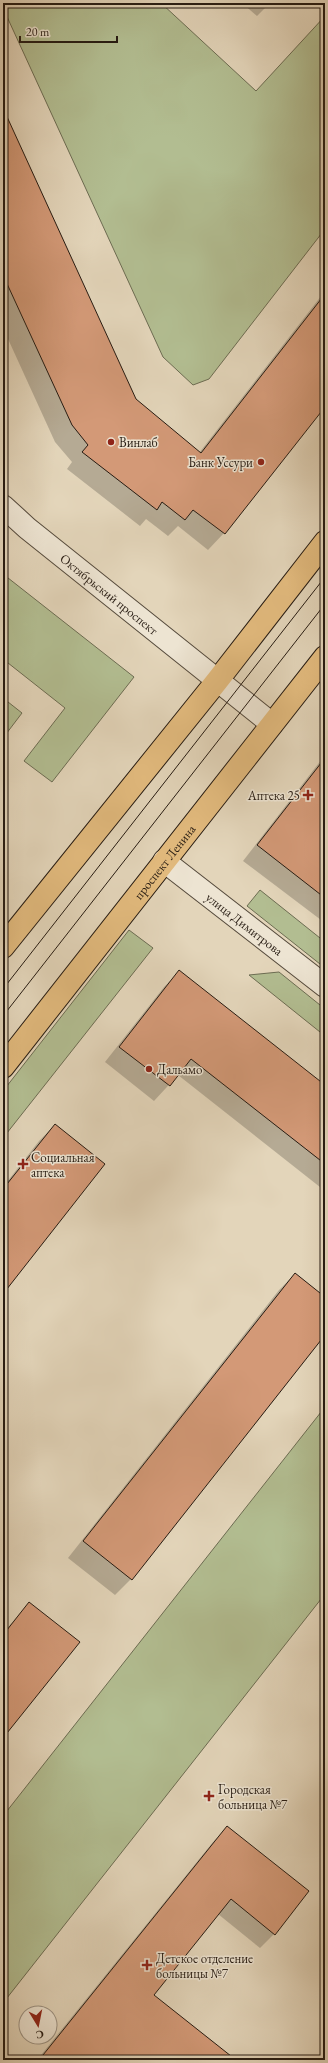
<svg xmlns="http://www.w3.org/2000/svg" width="328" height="2063" viewBox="0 0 328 2063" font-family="'EB Garamond',serif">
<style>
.green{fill:#b2bd91;stroke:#6c6c52}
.shadow{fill:#0003}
.building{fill:#d39977;stroke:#261b12}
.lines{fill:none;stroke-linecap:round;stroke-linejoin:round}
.minor-casing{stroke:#554a3c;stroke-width:24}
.highway-casing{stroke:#261b12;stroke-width:24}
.minor{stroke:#ede4d2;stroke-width:22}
.highway{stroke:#e2ba7d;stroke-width:22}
.tram{stroke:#261b12;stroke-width:1}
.poi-dot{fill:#8f2418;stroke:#ede4d2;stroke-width:1.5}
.labels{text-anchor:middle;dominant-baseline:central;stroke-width:3;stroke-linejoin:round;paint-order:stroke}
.poi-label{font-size:13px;fill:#261b12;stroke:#ede4d2;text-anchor:start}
.street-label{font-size:13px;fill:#261b12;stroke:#ede4d2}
</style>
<rect width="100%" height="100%" fill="#e3d5ba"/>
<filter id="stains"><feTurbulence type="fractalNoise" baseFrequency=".005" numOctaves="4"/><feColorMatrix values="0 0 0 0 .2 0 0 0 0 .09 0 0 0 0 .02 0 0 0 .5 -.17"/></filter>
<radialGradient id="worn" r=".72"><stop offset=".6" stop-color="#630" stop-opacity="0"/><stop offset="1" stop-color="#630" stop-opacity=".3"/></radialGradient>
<!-- green -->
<path class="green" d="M 3,3 L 161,3 L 256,91 L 325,16 L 325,229 L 209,379 L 193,385 L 163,357 L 3,8 Z
M 3,574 L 134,677 L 52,782 L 24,761 L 65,708 L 3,659 Z
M 3,698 L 22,713 L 3,738 Z
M 260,890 L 325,942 L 325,968 L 247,906 Z
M 129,930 L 153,948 L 3,1138 L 3,1091 Z
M 279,972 L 325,1009 L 325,1036 L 249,975 Z
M 325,1407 L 325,1594 L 3,2003 L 3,1816 Z"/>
<!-- shadow -->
<path class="shadow" d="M 242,3 L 270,3 L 257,16 Z
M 3,112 L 135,399 L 199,453 L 325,291 L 325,405 L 224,533 L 208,550 L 178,526 L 168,536 L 146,519 L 140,526 L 67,469 L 72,462 L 55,442 L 3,328 Z
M 325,755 L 325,923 L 243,861 Z
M 179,972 L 325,1086 L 325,1191 L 178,1075 L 154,1101 L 105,1062 L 164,987 Z
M 55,1125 L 3,1292 L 3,1187 L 39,1141 Z
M 295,1274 L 325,1298 L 325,1333 L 131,1579 L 115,1595 L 68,1558 L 279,1290 Z
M 29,1603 L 3,1737 L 3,1633 Z
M 227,1828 L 274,1934 L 260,1948 L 218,1914 L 152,1995 L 209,2060 L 37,2060 L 213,1842 Z"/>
<!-- building -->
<path class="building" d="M 3,108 L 136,399 L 201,453 L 325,294 L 325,407 L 225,534 L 193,510 L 185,520 L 162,502 L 157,510 L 82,452 L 88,445 L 72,425 L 3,275 Z
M 325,758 L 325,898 L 257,845 Z
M 179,970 L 325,1085 L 325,1164 L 191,1059 L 170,1086 L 119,1047 Z
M 55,1124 L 105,1164 L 3,1294 L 3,1189 Z
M 295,1273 L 325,1297 L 325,1335 L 132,1580 L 83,1541 Z
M 29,1602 L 80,1642 L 3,1738 L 3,1635 Z
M 227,1826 L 309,1891 L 275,1935 L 231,1899 L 154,1995 L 236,2060 L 39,2060 Z"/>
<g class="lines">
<!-- minor casing -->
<g class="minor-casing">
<g id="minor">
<path id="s1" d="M 3,506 L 27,528 L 272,724"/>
<path id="s2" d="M 164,861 L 325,986"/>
</g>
</g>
<!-- highway casing -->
<g class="highway-casing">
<g id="highway">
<path d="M 3,947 L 217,681 L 325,542"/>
<path id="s3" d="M 3,1067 L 325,657"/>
</g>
</g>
<!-- minor -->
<use href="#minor" class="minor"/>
<!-- highway -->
<use href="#highway" class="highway"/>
<!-- tram -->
<path class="tram" d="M 3,989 L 325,577
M 3,1016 L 325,604"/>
</g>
<!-- markers -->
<g class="poi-dot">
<circle cx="111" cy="442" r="4"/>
<circle cx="261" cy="462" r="4"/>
<path d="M306 789h4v4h4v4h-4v4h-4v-4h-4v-4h4z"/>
<circle cx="149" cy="1069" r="4"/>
<path d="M21 1158h4v4h4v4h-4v4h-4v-4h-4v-4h4z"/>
<path d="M207 1790h4v4h4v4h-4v4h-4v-4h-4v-4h4z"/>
<path d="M145 1959h4v4h4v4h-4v4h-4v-4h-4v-4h4z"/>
</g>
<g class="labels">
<!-- poi labels -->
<g class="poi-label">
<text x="119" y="442">Винлаб</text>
<text x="253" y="462" text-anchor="end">Банк Уссури</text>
<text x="300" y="795" text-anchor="end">Аптека 25</text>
<text x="157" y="1069">Дальамо</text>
<text x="31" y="1157">Социальная<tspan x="31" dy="15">аптека</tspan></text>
<text x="218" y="1789">Городская<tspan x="218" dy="15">больница №7</tspan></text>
<text x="156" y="1958">Детское отделение<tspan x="156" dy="15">больницы №7</tspan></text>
</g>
<!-- street labels -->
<g class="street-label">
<text stroke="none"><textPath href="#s1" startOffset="138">Октябрьский проспект</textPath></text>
<text stroke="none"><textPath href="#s3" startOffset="261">проспект Ленина</textPath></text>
<text stroke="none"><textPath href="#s2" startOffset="102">улица Димитрова</textPath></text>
</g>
</g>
<!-- margin -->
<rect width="328" height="2063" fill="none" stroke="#e3d5ba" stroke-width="16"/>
<rect x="4" y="4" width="320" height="2055" fill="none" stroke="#261b12" stroke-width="2"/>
<rect x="8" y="8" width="312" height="2047" fill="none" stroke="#261b12"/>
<!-- north arrow -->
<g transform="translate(38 2025) rotate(170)"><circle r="19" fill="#ede4d2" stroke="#9d9485"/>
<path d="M0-3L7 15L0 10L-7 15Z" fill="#8f2418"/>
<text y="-6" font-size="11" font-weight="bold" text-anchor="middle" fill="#261b12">С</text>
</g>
<!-- scale -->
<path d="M20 36v6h97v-6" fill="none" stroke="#261b12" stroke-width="2"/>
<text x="26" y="36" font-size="12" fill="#261b12" stroke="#ede4d2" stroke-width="3" paint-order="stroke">20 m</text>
<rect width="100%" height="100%" filter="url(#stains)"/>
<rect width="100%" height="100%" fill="url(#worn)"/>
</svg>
